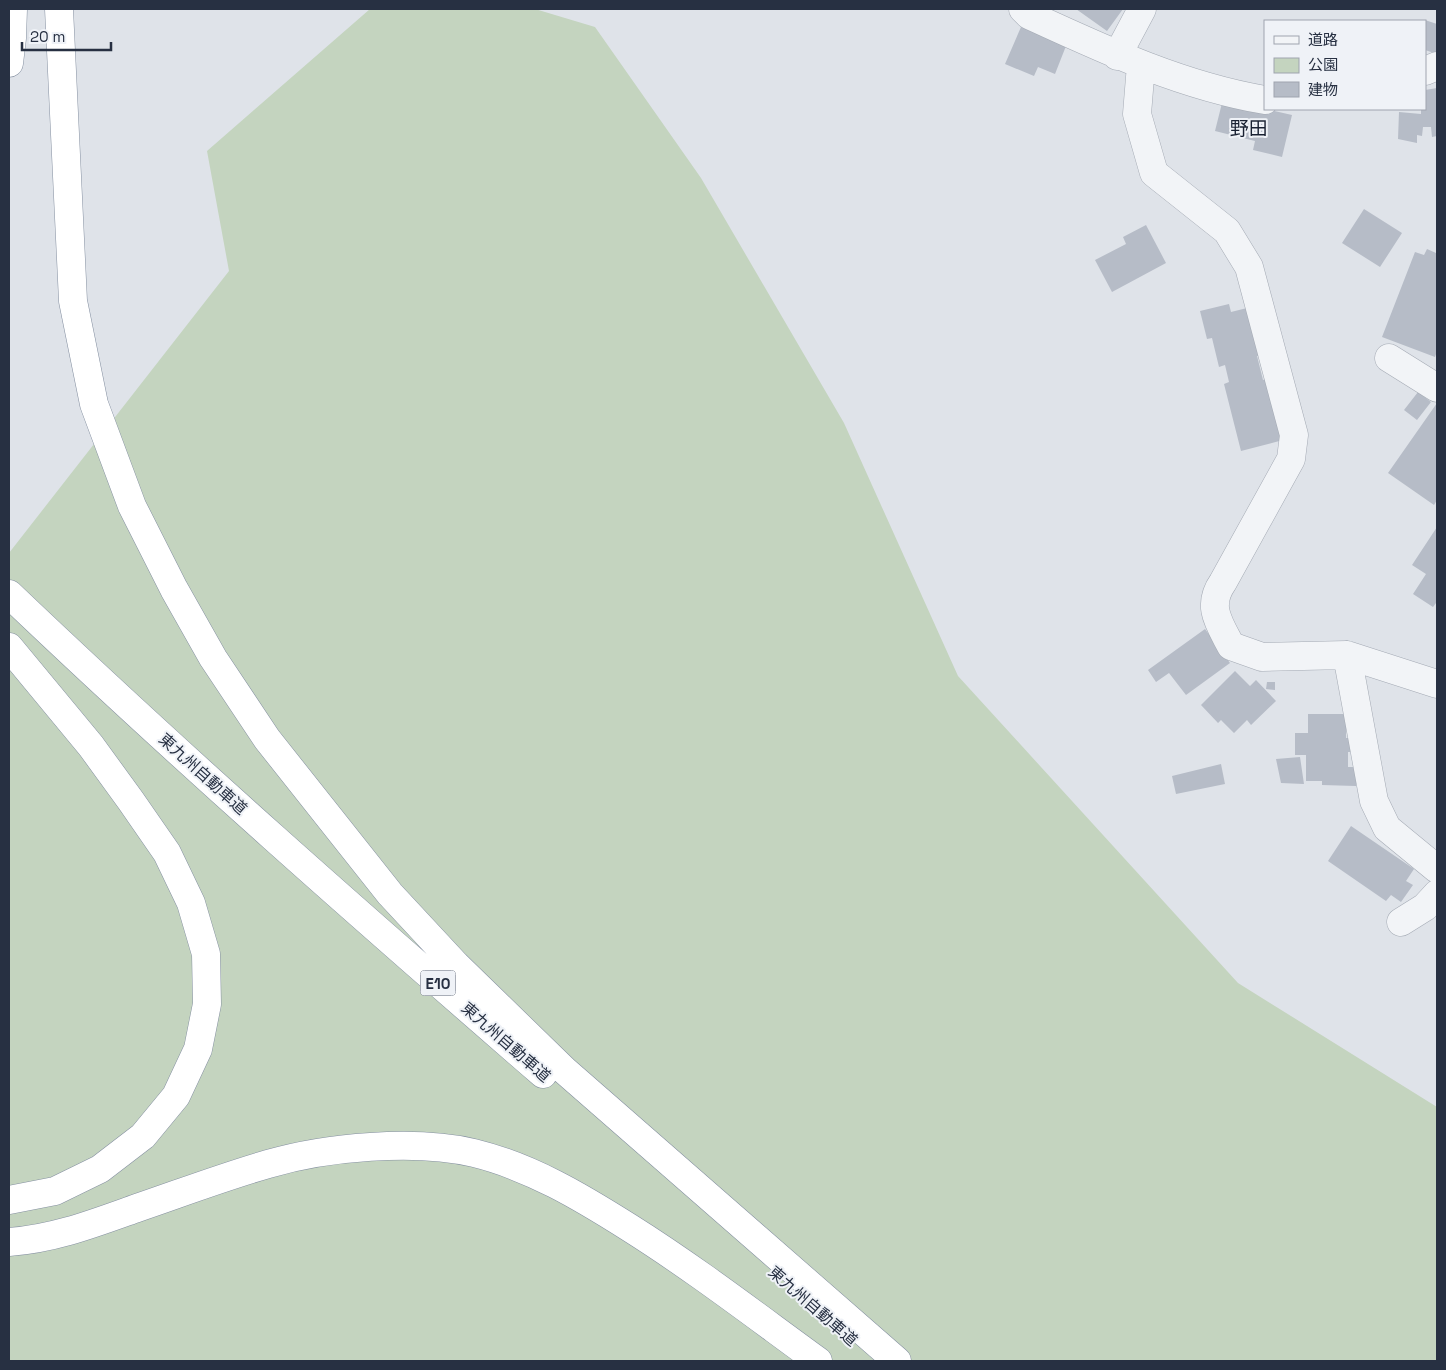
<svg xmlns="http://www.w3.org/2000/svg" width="1446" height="1370" viewBox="0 0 1446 1370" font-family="'Space Grotesk','Noto Sans JP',sans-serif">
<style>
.green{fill:#c4d4bf}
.building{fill:#b6bcc7}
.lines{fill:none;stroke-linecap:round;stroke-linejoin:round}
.minor-casing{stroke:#a4aab4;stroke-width:29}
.highway-casing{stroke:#8590a1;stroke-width:29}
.minor{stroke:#f2f4f7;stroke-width:28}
.highway{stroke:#fff;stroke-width:28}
.labels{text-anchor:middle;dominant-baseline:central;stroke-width:4;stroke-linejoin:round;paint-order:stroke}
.shield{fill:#eff2f7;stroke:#636a78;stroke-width:1}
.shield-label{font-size:15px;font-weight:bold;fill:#273042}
.street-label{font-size:16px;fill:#273042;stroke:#eff2f7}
.quarter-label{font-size:19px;fill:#192132;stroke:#eff2f7}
</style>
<rect width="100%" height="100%" fill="#dfe3e9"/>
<!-- green -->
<path class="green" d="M 370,9 L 535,9 L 595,27 L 701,178 L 844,423 L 958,676 L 1238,983 L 1437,1107 L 1437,1361 L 9,1361 L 9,553 L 229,271 L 207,151 Z"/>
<!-- building -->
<path class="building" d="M 1076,9 L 1123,9 L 1107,31 Z
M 1425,20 L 1437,24 L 1437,54 L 1425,50 Z
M 1021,27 L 1066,46 L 1055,74 L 1038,67 L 1034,76 L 1005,64 Z
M 1437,88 L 1437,136 L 1432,137 L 1431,127 L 1423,127 L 1422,136 L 1417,135 L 1417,143 L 1398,139 L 1399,112 L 1421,114 L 1421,109 L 1425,109 L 1425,90 Z
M 1222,103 L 1240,103 L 1292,115 L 1282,157 L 1253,150 L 1255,141 L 1215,131 Z
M 1364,209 L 1402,233 L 1380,267 L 1342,243 Z
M 1146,225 L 1166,263 L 1112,292 L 1095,260 L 1126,244 L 1123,237 Z
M 1427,249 L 1436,253 L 1437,249 L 1437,351 L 1435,357 L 1382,337 L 1415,252 L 1424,255 Z
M 1229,304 L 1231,312 L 1251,307 L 1263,355 L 1257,356 L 1263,380 L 1268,378 L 1283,440 L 1241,451 L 1224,384 L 1229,382 L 1225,365 L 1219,367 L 1212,338 L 1207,339 L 1200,311 Z
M 1418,392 L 1431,402 L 1417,420 L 1404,410 Z
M 1437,403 L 1437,500 L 1434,505 L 1388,473 Z
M 1437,527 L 1437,604 L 1436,603 L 1433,607 L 1413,594 L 1426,574 L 1412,565 Z
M 1205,629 L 1230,663 L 1186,695 L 1169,673 L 1156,682 L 1148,670 Z
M 1235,671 L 1250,686 L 1256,680 L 1276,701 L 1251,725 L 1247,720 L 1234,733 L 1221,720 L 1218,723 L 1201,705 Z
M 1267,682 L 1275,682 L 1275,690 L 1266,689 Z
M 1308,714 L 1346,714 L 1346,738 L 1352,738 L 1353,752 L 1348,752 L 1348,767 L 1356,767 L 1356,786 L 1322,785 L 1322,781 L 1306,781 L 1306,755 L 1295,755 L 1295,733 L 1308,733 Z
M 1300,757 L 1304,784 L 1281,783 L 1276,759 Z
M 1221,764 L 1225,784 L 1176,794 L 1172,776 Z
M 1351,826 L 1414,869 L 1406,881 L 1413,885 L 1401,902 L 1391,895 L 1386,901 L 1328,861 Z"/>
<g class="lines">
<!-- minor casing -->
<g class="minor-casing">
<path id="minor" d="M 1023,9 L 1029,15 C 1105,50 1182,86 1265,100
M 1117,56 L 1142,9
M 1141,65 L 1137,114 L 1154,173 L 1227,231 L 1249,267 L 1294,435 L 1291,459 L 1223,582 C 1206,606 1219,623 1231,646 L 1262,657 L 1347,655 L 1437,684
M 1425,71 L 1437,66
M 1389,358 L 1437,388
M 1347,655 L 1374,801 L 1387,828 L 1437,869
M 1401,922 L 1425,907 L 1437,894"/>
</g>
<!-- highway casing -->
<g class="highway-casing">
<path id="highway" d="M 59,9 L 73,301 L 94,404 L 132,506 L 174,589 L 213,658 L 267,739 L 390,894 L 456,965 L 564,1070 L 897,1361
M 9,63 L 12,38 L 13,9
M 9,594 C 182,759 362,917 543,1074
M 9,647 L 91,746 L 131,801 L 167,853 L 191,903 L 206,954 L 207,1004 L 198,1049 L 176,1096 L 143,1136 L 100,1169 L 55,1191 L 9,1200
M 9,1242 C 54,1239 95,1223 137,1208 C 181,1193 223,1177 268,1164 C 326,1147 415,1139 474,1153 C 531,1167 581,1197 630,1228 C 695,1269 756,1316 818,1361"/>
</g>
<!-- minor -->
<use href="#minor" class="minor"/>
<!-- highway -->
<use href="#highway" class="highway"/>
</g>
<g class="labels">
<!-- shield labels -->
<rect class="shield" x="420.5" y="970.5" width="35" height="25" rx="4"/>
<g class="shield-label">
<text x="438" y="983">E10</text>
</g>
<!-- street labels -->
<g class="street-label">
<text transform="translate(203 774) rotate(42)">東九州自動車道</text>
<text transform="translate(506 1042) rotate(41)">東九州自動車道</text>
<text transform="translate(813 1306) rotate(41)">東九州自動車道</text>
</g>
<!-- quarter labels -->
<g class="quarter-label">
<text x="1249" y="128">野田</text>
</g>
</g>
<!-- border -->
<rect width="1446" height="1370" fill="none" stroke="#273042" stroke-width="20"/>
<!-- legend -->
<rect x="1264" y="20" width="162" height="90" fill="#eff2f7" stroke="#9fa4af"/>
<rect x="1274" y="36" width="25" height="8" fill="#f2f4f7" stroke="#9fa4af"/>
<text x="1308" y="45" font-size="15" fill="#273042">道路</text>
<rect x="1274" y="58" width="25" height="15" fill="#c4d4bf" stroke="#9fa4af"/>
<text x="1308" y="70" font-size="15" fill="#273042">公園</text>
<rect x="1274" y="82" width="25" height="15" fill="#b6bcc7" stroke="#9fa4af"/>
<text x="1308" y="95" font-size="15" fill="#273042">建物</text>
<!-- scale -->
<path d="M22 42v8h89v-8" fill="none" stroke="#273042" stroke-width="2.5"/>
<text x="30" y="42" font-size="15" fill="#273042" stroke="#eff2f7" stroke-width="4" paint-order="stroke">20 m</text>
</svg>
